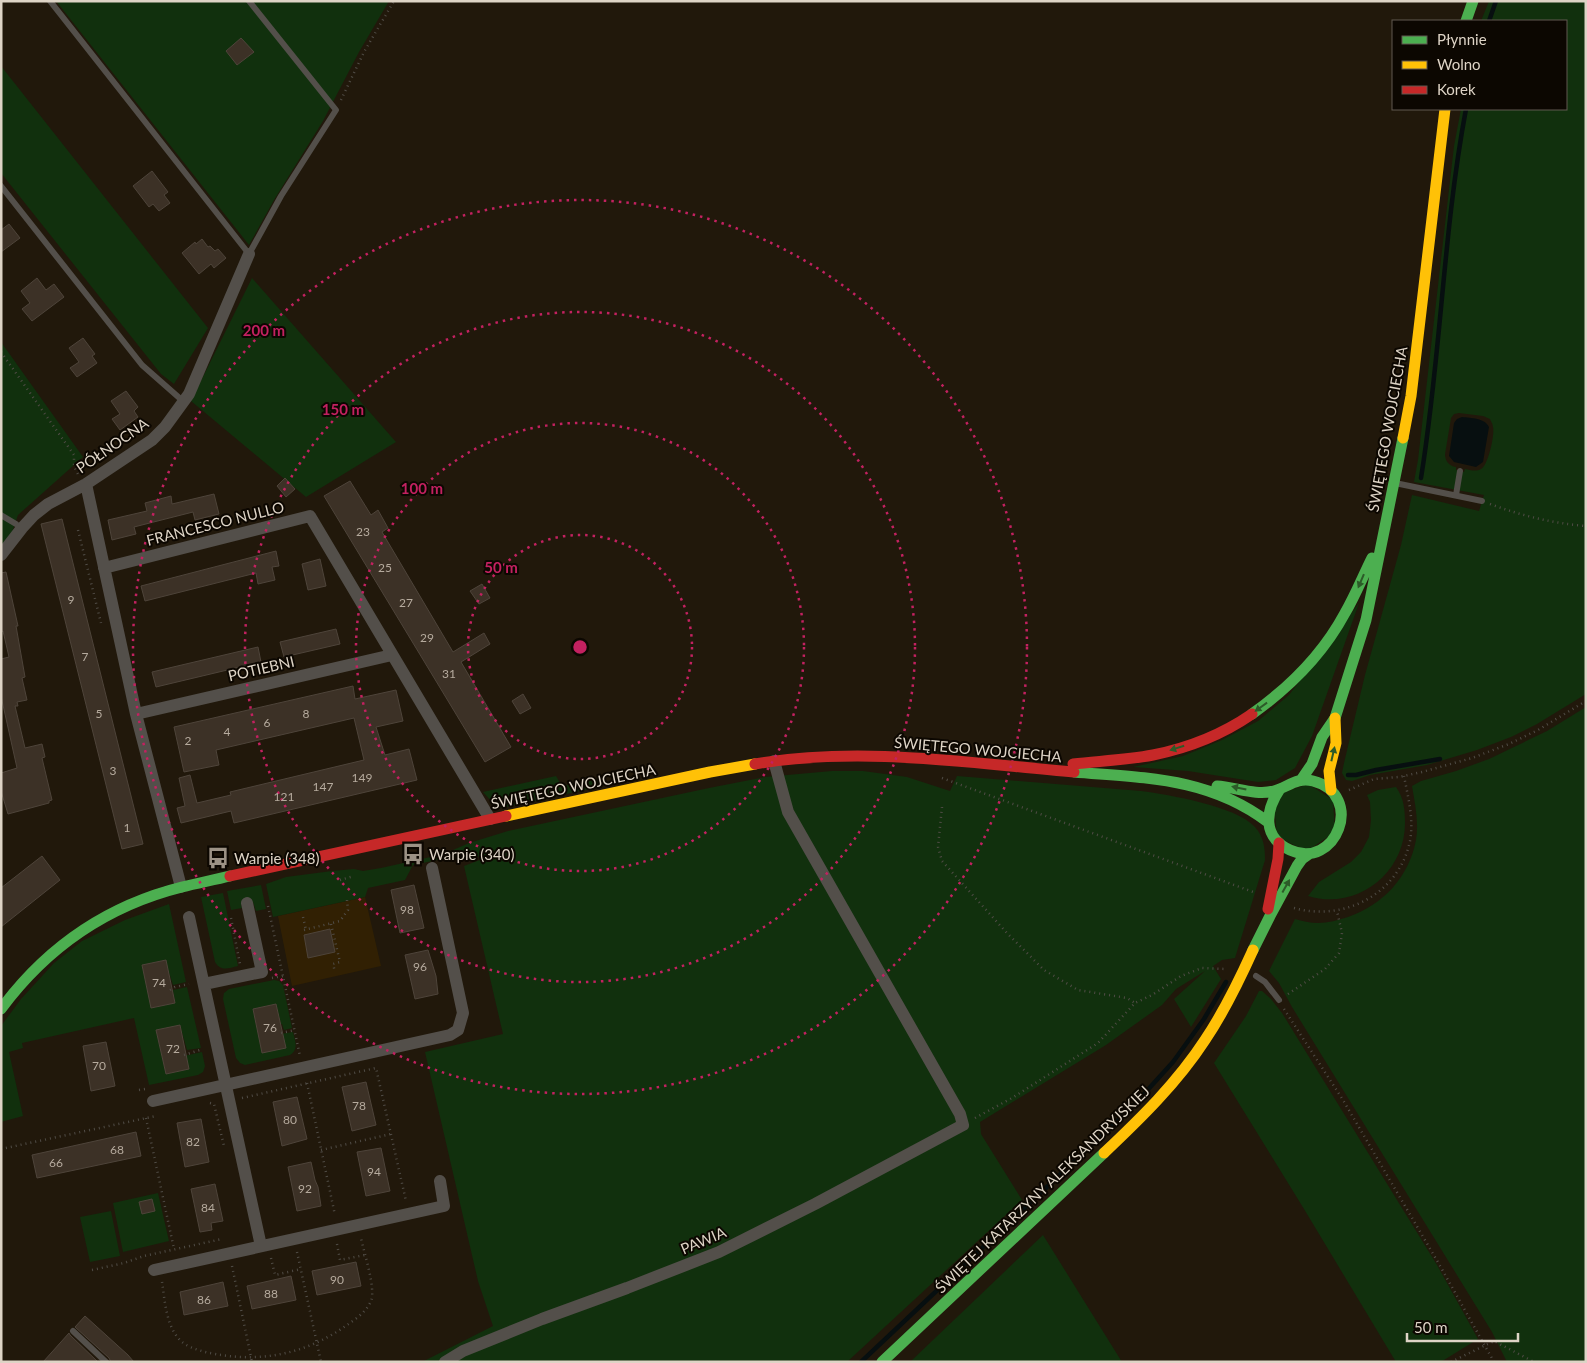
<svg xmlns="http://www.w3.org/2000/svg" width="1587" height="1363" viewBox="0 0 1587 1363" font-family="Lato,sans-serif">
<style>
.built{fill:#312003}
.green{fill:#11300d;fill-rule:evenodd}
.water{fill:#070f10}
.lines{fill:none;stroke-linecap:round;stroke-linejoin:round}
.stream{stroke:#070f10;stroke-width:4.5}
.building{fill:#3c3126;stroke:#4e443a}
.path{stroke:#504c46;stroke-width:2.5;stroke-dasharray:1 4;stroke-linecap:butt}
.lane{stroke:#534f4a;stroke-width:6}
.street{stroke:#534f4a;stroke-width:12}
.fast{stroke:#4caf50;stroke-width:11}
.slow{stroke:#ffc107;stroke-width:11}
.jam{stroke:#c62828;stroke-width:11}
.oneway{fill:#2c5b28}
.ring{fill:none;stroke:#c32160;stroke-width:2.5;stroke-dasharray:2.5 5}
.labels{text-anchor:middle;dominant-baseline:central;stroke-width:4;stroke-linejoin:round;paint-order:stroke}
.number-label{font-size:12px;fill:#b6ab9e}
.street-label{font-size:15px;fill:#ded4c6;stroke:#0c0701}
.poi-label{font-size:15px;fill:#ded4c6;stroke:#0c0701;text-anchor:start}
.centre{fill:#c32160;stroke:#0c0701;stroke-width:2.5}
.ring-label{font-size:15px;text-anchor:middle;font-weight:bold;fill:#c32160;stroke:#0c0701;stroke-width:4;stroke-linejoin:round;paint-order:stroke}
</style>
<rect width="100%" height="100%" fill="#21180b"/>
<!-- built -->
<path class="built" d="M 365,897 L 381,966 L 292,986 L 278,916 Z"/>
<!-- green -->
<path class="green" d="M 56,1 L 389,1 L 359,52 L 323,121 L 274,200 L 249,245 Z
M 1489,1 L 1586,1 L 1586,694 L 1537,724 L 1511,737 L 1477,750 L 1427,765 L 1370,775 L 1352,781 L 1346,780 L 1342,773 L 1344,763 L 1365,675 L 1401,545 L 1412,495 L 1479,511 L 1484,495 L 1414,482 L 1418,460 L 1454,146 L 1461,109 L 1566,109 L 1566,21 L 1481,21 ZM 1459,413 L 1483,416 L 1490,419 C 1491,422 1493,424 1493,427 C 1495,434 1488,466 1481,469 C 1476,472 1470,470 1465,469 L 1464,472 L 1456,470 L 1456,467 C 1449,466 1445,461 1445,454 L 1451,418 L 1454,414 Z
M 1,66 L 208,328 L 174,384 L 161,374 L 1,173 Z
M 252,278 L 396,442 L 306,497 L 191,401 Z
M 1,342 L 83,457 L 18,515 L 11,535 L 1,546 Z
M 1359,603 L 1312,736 L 1295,768 L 1276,780 L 1258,782 L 1188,771 L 1133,767 L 1183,756 L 1222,740 L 1258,721 L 1289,695 Z
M 1586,707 L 1586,1362 L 1507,1362 L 1492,1332 L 1292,1007 L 1279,983 L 1269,971 L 1295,919 C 1302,921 1310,923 1318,923 C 1328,923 1338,920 1348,917 C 1383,905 1409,877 1416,840 C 1419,822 1415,804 1412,786 L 1421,781 L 1456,771 L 1489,759 L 1547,731 Z
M 832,771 L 863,771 L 907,777 L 950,791 L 957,776 L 1141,791 C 1170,795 1236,806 1255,827 C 1264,837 1265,848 1265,860 L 1235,958 L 1222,960 L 1213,966 L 1221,979 L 1191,1027 L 1174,999 L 1205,971 L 1176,989 L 1162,1005 L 1106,1045 L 980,1122 L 981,1134 L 1022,1200 L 847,1362 L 422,1362 L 493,1326 L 478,1281 L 425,1052 L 503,1034 L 464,866 L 485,858 L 466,854 L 413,865 L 405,880 L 368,888 L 365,897 L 273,917 L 266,884 L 286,877 L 332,871 L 354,869 L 363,871 L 381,868 L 444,854 L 469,843 L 508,831 L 709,788 L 765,777 Z
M 556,776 L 562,786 L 599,779 L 603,786 L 502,808 L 493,803 L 483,792 Z
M 1308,784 L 1333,800 L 1335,832 L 1307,851 L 1277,837 L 1274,803 L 1280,794 Z
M 1396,787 C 1404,798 1405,810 1405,823 C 1405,874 1356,911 1308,896 L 1319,882 L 1351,862 L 1361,852 L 1369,837 L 1371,820 L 1370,802 L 1367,795 L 1378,790 Z
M 261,885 L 266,909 L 256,911 L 253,902 L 241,905 L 242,908 L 231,910 L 227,891 Z
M 223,893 L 238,966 C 229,968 221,972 215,962 L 201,897 Z
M 169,904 L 186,982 L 173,985 L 165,960 L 142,965 L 152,1008 L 175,1003 L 173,990 L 187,987 L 201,1048 L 187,1050 L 180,1025 L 156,1030 L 166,1074 L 189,1069 L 187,1059 L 184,1056 L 202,1052 L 205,1066 L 203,1072 L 198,1075 L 149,1085 L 134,1018 L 22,1043 L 23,1048 L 9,1052 L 23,1116 L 1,1122 L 1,1026 L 21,999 L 54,963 L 82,941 L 125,920 Z
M 274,980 L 279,981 L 283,985 L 292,1028 L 284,1030 L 282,1024 L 281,1024 L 276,1004 L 253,1009 L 262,1053 L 281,1034 L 293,1032 C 295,1041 299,1049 290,1055 L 245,1065 L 240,1063 L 236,1058 L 223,999 L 224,993 L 229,989 Z
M 1259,991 L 1262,991 L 1271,999 L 1282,1013 L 1437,1265 L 1478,1339 L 1444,1360 L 1440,1362 L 1396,1362 L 1304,1209 L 1214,1063 L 1246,1016 Z
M 158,1193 L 169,1241 L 123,1252 L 113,1203 Z
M 111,1211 L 120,1256 L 90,1262 L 80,1217 Z
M 1043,1235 L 1122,1362 L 910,1362 Z"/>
<!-- water -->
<path class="water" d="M 1462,417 C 1471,418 1485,418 1489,427 L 1483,462 L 1476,467 L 1454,462 L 1449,456 L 1454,423 L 1457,419 Z"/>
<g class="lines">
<!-- stream -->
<path class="stream" d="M 1489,21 L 1496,1
M 1421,478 C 1441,356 1443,231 1466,109
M 1348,775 L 1356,775 L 1376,770 L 1440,759
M 861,1362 L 1133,1106 L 1173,1062 L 1204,1019 L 1226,982"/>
</g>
<!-- building -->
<path class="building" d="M 241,38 L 254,52 L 237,65 L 226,51 Z
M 152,171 L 168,192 L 164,195 L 170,203 L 159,211 L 153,204 L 149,207 L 133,186 Z
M 9,224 L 20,238 L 1,252 L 1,230 Z
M 202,239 L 208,247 L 210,246 L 215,251 L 218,249 L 226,258 L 214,268 L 211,264 L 199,274 L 182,253 L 195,242 L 196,244 Z
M 37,278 L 46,290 L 54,284 L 64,297 L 32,321 L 22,309 L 30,303 L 21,291 Z
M 83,338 L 95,354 L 92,356 L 97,363 L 77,377 L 70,368 L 79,362 L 69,348 Z
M 126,391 L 138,407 L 134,411 L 138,417 L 120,430 L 112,419 L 120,414 L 111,401 Z
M 285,478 L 295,489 L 286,497 L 277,486 Z
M 350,481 L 371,515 L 378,510 L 388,528 L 382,532 L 453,652 L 484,633 L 490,644 L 461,662 L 511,747 L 485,762 L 324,496 Z
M 214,494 L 219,514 L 195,520 L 193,512 L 134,527 L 136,534 L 112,540 L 108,520 L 147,511 L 145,503 L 171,496 L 172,504 Z
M 62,519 L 143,844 L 122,849 L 41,524 Z
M 276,551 L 279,566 L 272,567 L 275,580 L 258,584 L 256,573 L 145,601 L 141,586 Z
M 320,559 L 326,586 L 308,590 L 302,564 Z
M 6,572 L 18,626 L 16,626 L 25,677 L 22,678 L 27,700 L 17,702 L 18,706 L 15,706 L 25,748 L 42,744 L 45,757 L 42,758 L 52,800 L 49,801 L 49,803 L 8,814 L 1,791 L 1,773 L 17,768 L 1,696 L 1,659 L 9,657 L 3,631 L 1,632 L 1,573 Z
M 482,584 L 490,598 L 479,604 L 470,591 Z
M 336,629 L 340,644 L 284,657 L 280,642 Z
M 258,647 L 261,662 L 156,687 L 152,672 Z
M 353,686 L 355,699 L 396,690 L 403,721 L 376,727 L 385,755 L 409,749 L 417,780 L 234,823 L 231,811 L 181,823 L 177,808 L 185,806 L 179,778 L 190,775 L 197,803 L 231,795 L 230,792 L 364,760 L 354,718 L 216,750 L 219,765 L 184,772 L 174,727 Z
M 523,694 L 531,708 L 520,714 L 512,701 Z
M 42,856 L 60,880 L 1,927 L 1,888 Z
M 414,885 L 424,928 L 400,933 L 391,890 Z
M 330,929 L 335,952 L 308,958 L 304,935 Z
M 428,950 L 436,976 L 438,994 L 415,999 L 405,955 Z
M 166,960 L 175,1003 L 151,1008 L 142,965 Z
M 276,1004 L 286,1048 L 262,1053 L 253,1009 Z
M 180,1025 L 189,1069 L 166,1074 L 156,1030 Z
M 106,1042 L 115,1086 L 91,1091 L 83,1046 Z
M 366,1082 L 376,1125 L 352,1131 L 342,1087 Z
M 297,1097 L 307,1139 L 282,1146 L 273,1102 Z
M 201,1119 L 209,1162 L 185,1167 L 177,1123 Z
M 136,1132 L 141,1156 L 37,1178 L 32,1155 Z
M 381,1148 L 390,1191 L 366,1196 L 357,1152 Z
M 311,1162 L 315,1180 L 318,1187 L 321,1206 L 297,1211 L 288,1167 Z
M 215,1184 L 223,1221 L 211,1223 L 212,1230 L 200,1232 L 191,1189 Z
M 152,1199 L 155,1211 L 142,1214 L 139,1202 Z
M 356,1262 L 361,1286 L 317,1295 L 312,1271 Z
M 291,1276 L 296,1300 L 252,1309 L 247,1286 Z
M 223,1282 L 228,1306 L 184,1315 L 180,1292 Z
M 85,1316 L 128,1355 L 134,1362 L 111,1362 L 109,1358 L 75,1327 Z
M 69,1333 L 70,1335 L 98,1362 L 43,1362 Z"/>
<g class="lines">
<!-- path -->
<path class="path" d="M 341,100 L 364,52 L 394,1
M 1,352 L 74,455 L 74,466 L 78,474
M 1490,504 C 1523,516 1551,523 1586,526
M 78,530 L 101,623
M 942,778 L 1256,893
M 1349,790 L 1374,779 L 1399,777 L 1422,772 L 1472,758 L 1509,744 L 1538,730 L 1586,701
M 942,807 L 938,847 L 942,861 L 1006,932 L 1044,970 L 1078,990 L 1127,998 L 1135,1003
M 340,880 L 354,876
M 268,906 L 300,1056
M 1294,908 C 1344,922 1399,894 1410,841 C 1414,819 1408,797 1404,776
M 303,917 L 306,930
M 231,918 L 240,964
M 331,924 L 340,962 L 333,964 L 335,972
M 304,930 L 340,921 L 348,910 L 347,900
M 272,978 L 283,976
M 170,990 L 175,987 L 189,984
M 1288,994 L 1325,969 L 1339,953 L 1342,933 L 1337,911
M 1284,1009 L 1343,1100 L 1439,1264 L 1494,1362
M 281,1033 L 295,1030
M 184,1055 L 203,1049
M 307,1083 L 335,1215
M 139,1090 L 145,1089
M 242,1098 L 376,1068 L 406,1201
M 210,1103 L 214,1104 L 224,1146
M 146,1118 L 174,1249
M 975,1118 L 1012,1098 L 1098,1043 L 1135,1003 L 1152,995 L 1181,976 L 1202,968 L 1226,969
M 1,1149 L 156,1116
M 321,1150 L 391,1134
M 337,1244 L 340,1260 L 365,1255
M 297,1252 L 321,1362
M 271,1258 L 275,1275 L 301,1269
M 232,1266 L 252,1362
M 92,1270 L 124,1263 L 144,1256 L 222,1239
M 162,1282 C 165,1301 166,1328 182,1342 C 192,1350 209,1353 221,1355 C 267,1362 309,1352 347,1325 C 356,1319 366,1312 371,1301 C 376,1288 364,1253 361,1238
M 1451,1362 L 1494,1341 L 1534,1362"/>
<!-- lane -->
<path class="lane" d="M 50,1 L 249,254 L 281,196 L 336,110 L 249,1
M 1,186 L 142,365 L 184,402
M 1395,483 L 1482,501
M 1456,495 L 1460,471
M 1,515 L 16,524
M 1256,976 L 1265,982 L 1279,1000
M 73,1331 L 106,1362"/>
<!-- street -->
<path class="street" d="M 86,484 L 136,714 L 181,887
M 1,555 L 22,528 L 34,515 L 48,504 L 86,484 L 152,440 L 165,427 L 189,394 L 249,254
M 104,568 L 310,516 L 490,819
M 136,714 L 392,655
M 189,917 L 261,1246
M 204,984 L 262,972 L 247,903
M 153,1101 L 450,1035 L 458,1030 L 463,1013 L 432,868
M 154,1270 L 444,1206 L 440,1181
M 445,1362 L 463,1351 L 542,1319 L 627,1288 L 719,1252 L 815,1204 L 963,1125 L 960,1114 L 788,812 L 774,761"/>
<!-- fast -->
<path class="fast" d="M 1466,21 L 1473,1
M 1252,714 C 1290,687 1323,654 1345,613 C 1355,596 1363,576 1372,558
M 1074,772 C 1145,778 1208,777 1268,822
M 1301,780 L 1312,764 L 1322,737 L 1335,718 L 1366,620 L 1403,438
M 1217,786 C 1235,787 1256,796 1274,791 C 1288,787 1297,777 1313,781 C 1366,795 1336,871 1290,850 C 1262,837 1265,811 1280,789
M 1253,950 L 1270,916 L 1297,866 L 1302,859 L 1309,854
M 1,1009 C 47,947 106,906 182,887 C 198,883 214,880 230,876
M 882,1362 L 1104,1153"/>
<!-- slow -->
<path class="slow" d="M 1403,438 L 1411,396 L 1445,109
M 1331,790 L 1329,771 L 1336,743 L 1335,718
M 506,816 L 710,772 L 755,764
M 1104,1153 C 1140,1119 1177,1083 1205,1040 C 1224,1012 1239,981 1253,950"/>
<!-- jam -->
<path class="jam" d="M 755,764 C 860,746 968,763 1074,772
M 1073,764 C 1100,761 1127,760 1153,755 C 1188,748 1223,734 1252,714
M 230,876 L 506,816
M 1268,909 L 1278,859 L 1279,843"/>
</g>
<!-- one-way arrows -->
<defs><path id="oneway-solid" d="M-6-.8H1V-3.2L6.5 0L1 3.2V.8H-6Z" transform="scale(1.25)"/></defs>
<g class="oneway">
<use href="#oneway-solid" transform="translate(1361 581) rotate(113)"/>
<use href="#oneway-solid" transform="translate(1261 707) rotate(144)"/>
<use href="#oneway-solid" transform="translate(1177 748) rotate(163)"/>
<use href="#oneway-solid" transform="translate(1333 754) rotate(-77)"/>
<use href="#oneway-solid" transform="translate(1239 788) rotate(-168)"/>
<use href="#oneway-solid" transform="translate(1286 886) rotate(-61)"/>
</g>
<!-- distance rings -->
<g class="ring">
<circle cx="580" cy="647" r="112"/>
<circle cx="580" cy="647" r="224"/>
<circle cx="580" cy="647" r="335"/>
<circle cx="580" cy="647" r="447"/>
</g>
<!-- icons -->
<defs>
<g id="bus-bare" transform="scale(1.725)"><path d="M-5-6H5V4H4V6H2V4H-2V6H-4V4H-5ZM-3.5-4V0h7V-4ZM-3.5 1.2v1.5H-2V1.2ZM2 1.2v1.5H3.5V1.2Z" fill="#9c9285" stroke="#0c0701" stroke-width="2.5" paint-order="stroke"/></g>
</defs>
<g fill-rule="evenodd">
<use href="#bus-bare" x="413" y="854"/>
<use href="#bus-bare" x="218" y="858"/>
</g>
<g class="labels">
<!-- number labels -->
<g class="number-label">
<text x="363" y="531">23</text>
<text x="385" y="567">25</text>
<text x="71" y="599">9</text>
<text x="406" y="602">27</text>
<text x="427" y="637">29</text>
<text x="85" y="656">7</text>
<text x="449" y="673">31</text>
<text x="99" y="713">5</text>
<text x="306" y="713">8</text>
<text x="267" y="722">6</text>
<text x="227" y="731">4</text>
<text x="188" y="740">2</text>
<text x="113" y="770">3</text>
<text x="362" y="777">149</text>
<text x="323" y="786">147</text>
<text x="284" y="796">121</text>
<text x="127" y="827">1</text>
<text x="407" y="909">98</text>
<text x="420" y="966">96</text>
<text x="159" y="982">74</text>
<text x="270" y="1027">76</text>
<text x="173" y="1048">72</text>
<text x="99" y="1065">70</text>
<text x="359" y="1105">78</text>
<text x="290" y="1119">80</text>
<text x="193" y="1141">82</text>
<text x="117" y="1149">68</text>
<text x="56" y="1162">66</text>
<text x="374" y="1171">94</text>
<text x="305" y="1188">92</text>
<text x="208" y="1207">84</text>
<text x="337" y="1279">90</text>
<text x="271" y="1293">88</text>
<text x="204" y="1299">86</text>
</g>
<!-- street labels -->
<g class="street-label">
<text transform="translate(1387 429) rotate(-80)">ŚWIĘTEGO WOJCIECHA</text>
<text transform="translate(112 445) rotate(-35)">PÓŁNOCNA</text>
<text transform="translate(215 523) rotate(-14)">FRANCESCO NULLO</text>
<text transform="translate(261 668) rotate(-13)">POTIEBNI</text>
<text transform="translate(978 749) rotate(5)">ŚWIĘTEGO WOJCIECHA</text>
<text transform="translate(573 786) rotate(-12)">ŚWIĘTEGO WOJCIECHA</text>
<text transform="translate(1042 1189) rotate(-44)">ŚWIĘTEJ KATARZYNY ALEKSANDRYJSKIEJ</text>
<text transform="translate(703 1240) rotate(-23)">PAWIA</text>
</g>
<!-- poi labels -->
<g class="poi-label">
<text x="429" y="854">Warpie (340)</text>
<text x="234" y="858">Warpie (348)</text>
</g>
</g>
<circle cx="580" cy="647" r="8" class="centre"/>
<g class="ring-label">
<text x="264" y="336">200 m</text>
<text x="343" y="415">150 m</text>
<text x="422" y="494">100 m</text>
<text x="501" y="573">50 m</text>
</g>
<!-- border -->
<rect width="1587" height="1363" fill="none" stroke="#ded4c6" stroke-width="5"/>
<!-- legend -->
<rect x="1392" y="20" width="175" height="90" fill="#0c0701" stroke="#605950"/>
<rect x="1402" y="36" width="25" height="8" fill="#4caf50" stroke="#605950"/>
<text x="1437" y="45" font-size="15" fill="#ded4c6">Płynnie</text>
<rect x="1402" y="61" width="25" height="8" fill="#ffc107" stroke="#605950"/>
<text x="1437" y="70" font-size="15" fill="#ded4c6">Wolno</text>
<rect x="1402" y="86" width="25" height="8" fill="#c62828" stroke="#605950"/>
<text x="1437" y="95" font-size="15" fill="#ded4c6">Korek</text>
<!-- scale -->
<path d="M1407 1333v8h111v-8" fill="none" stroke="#ded4c6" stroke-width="2.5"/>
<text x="1414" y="1333" font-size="15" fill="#ded4c6" stroke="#0c0701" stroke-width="4" paint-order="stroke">50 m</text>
</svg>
